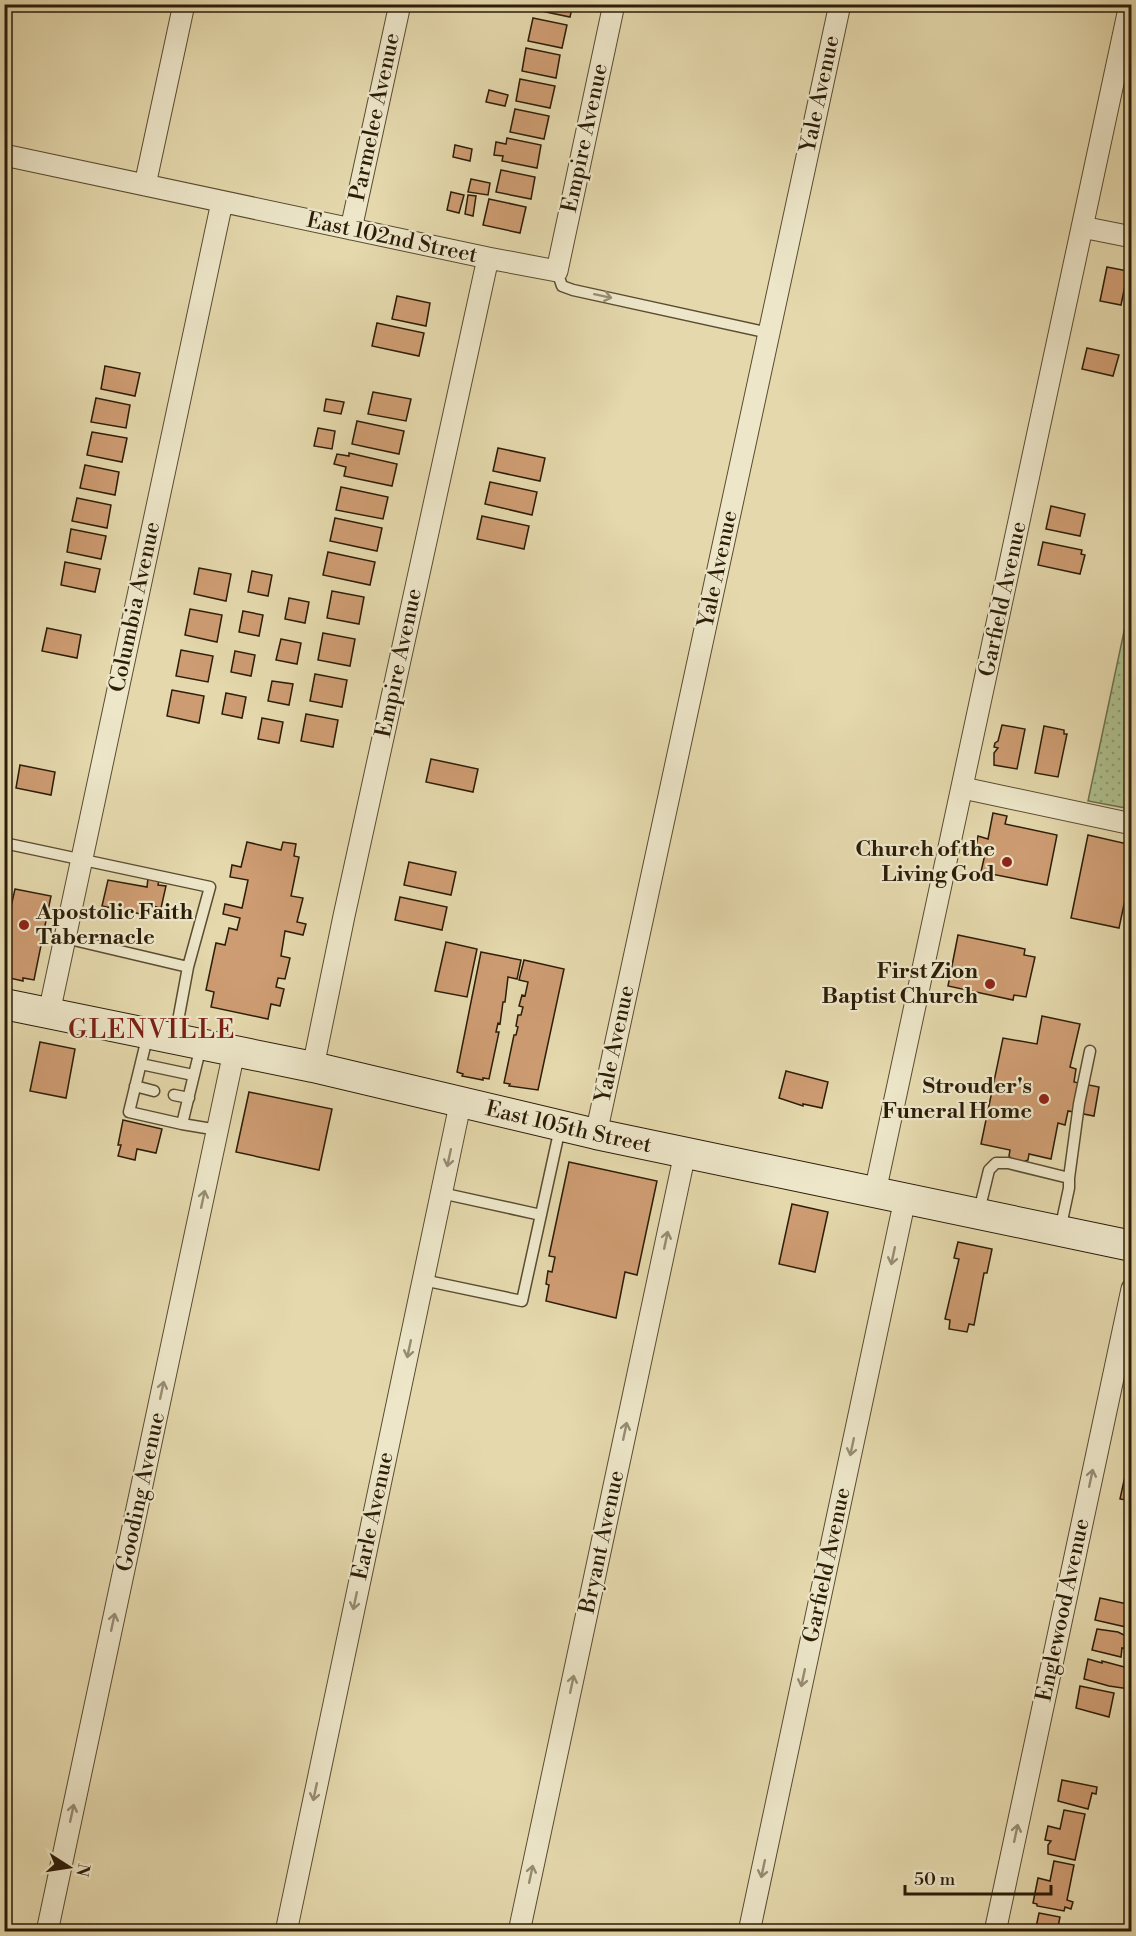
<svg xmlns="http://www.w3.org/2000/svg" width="1136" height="1936" viewBox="0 0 1136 1936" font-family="'Libre Bodoni',serif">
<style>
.grass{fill:url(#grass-dots);stroke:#6d6e4b;stroke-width:1.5}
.building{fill:#ce9c72;stroke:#2c1d08;stroke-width:1.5}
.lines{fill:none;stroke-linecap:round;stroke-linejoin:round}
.lane-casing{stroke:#5a4c31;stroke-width:13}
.street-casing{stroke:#5a4c31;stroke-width:23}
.secondary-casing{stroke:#2c1d08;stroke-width:32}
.lane{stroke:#ede6c9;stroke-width:10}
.street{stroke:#ede6c9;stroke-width:21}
.secondary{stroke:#ede6c9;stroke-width:30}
.oneway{stroke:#968c72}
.poi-dot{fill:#8f2418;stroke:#ede6c9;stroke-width:2}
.labels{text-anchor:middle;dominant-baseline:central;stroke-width:4.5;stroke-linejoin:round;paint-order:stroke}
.street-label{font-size:22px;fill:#2c1d08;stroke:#ede6c9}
.poi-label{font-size:22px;font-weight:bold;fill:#2c1d08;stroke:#ede6c9;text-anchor:end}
.quarter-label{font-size:26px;letter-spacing:1.5px;fill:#7a1f14;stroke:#ede6c9}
</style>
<defs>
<pattern id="grass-dots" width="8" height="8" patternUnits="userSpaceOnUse" patternTransform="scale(1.5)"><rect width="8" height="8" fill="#aec08e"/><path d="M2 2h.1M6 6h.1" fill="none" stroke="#8e9b72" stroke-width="1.8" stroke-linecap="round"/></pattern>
</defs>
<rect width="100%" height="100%" fill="#e4d8ac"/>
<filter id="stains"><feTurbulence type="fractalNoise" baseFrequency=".00333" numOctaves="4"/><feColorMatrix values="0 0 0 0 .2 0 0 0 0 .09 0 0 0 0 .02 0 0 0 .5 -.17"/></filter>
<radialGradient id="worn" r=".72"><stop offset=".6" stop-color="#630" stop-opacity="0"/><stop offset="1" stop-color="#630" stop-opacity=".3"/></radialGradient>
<!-- grass -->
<path class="grass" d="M 1126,622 L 1132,623 L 1131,809 L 1088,801 Z"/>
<!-- building -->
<path class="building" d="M 537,4 L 573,4 L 570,17 L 536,10 Z
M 533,18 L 567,25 L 562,48 L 528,41 Z
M 526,48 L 560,55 L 556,78 L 522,71 Z
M 520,79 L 555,86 L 550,108 L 516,101 Z
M 489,90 L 508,95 L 505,106 L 486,102 Z
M 515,109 L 549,116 L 544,139 L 510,132 Z
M 507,138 L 541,145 L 537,168 L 502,161 L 503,156 L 494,155 L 496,142 L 506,144 Z
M 455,145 L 472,149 L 470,161 L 453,157 Z
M 501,170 L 535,177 L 531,199 L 496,192 Z
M 471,179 L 490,183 L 488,195 L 468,192 Z
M 451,192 L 464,195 L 459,213 L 447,210 Z
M 468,195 L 476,196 L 473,216 L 465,214 Z
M 489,199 L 526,207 L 520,233 L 483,225 Z
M 1107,267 L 1128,271 L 1121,305 L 1100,301 Z
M 397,296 L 430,303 L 426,326 L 392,319 Z
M 377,323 L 424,333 L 419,356 L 372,346 Z
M 1087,348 L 1119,355 L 1113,376 L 1082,369 Z
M 105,366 L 140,373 L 135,396 L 101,389 Z
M 373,392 L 411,399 L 406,421 L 368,414 Z
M 96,398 L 130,405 L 126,428 L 91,422 Z
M 326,399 L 344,402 L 341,414 L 324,411 Z
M 357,421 L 404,431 L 399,454 L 352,444 Z
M 318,428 L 335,431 L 332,449 L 314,446 Z
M 92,432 L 127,438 L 122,462 L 87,455 Z
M 498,448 L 545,458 L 540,481 L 493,471 Z
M 349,453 L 397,464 L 392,486 L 344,476 L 346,467 L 334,464 L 337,454 L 349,456 Z
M 85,465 L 119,472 L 115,495 L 80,488 Z
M 490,482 L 537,492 L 532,515 L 485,504 Z
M 341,487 L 388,497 L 383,519 L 336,510 Z
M 77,498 L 111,505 L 107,528 L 72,521 Z
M 1051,506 L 1085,514 L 1080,536 L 1046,529 Z
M 482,516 L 529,526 L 524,549 L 477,539 Z
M 335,518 L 382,528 L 377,551 L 330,541 Z
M 71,529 L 106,536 L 101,559 L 67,552 Z
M 1043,542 L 1082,550 L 1081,554 L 1085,555 L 1080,574 L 1038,565 Z
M 328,552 L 375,562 L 370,585 L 323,575 Z
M 65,562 L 100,569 L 95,592 L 61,585 Z
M 199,568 L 231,574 L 226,601 L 194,594 Z
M 252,571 L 272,575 L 268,596 L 248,592 Z
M 332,591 L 364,597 L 359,624 L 327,618 Z
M 289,598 L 309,602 L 305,623 L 285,619 Z
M 190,609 L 222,615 L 217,642 L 185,635 Z
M 243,611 L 263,615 L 259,636 L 239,632 Z
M 47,628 L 81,635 L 77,658 L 42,651 Z
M 323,633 L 355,639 L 350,666 L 318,660 Z
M 281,639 L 301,643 L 297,664 L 276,660 Z
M 181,650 L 213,656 L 208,682 L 176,676 Z
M 235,651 L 255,655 L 251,676 L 231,672 Z
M 315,674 L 347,680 L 342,707 L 310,701 Z
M 272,681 L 293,684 L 289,705 L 268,701 Z
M 172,690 L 204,696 L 199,723 L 167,716 Z
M 226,693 L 246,697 L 242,718 L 222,714 Z
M 306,714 L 338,720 L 333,747 L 301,741 Z
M 262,718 L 283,722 L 279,743 L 258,739 Z
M 1002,725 L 1025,729 L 1017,769 L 994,765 L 994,753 L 998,748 L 994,747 L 995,743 L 998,741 Z
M 1044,726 L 1064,730 L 1064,734 L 1067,734 L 1058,777 L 1035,773 Z
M 431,759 L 478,769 L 473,792 L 426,782 Z
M 20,765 L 55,772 L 51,795 L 16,788 Z
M 993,813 L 1007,816 L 1005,824 L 1057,835 L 1047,885 L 981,872 L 985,854 L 975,852 L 978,836 L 988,839 Z
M 1088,835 L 1132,845 L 1132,867 L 1119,928 L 1071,918 Z
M 247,842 L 281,850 L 283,842 L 296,844 L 294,856 L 299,857 L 291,896 L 303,898 L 297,922 L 306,924 L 303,935 L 285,931 L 281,956 L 290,958 L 285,979 L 278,978 L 276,987 L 284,989 L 280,1006 L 271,1004 L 268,1019 L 211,1007 L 214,992 L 206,990 L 216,943 L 225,945 L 229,928 L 237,930 L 240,918 L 223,914 L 225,904 L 242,908 L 248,880 L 230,877 L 232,865 L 241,867 Z
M 409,862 L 456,872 L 451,895 L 404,885 Z
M 148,878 L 159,880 L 158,885 L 166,886 L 161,908 L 148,905 L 146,915 L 102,906 L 108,880 L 147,887 Z
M 15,889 L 51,896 L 34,980 L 23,978 L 23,981 L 5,977 L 4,937 Z
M 400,897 L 447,907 L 442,930 L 395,920 Z
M 958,935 L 1025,949 L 1024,955 L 1035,957 L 1026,997 L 1014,995 L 1013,1000 L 948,986 Z
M 446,942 L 477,949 L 467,997 L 435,991 Z
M 481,952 L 521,960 L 517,979 L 508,977 L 505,1002 L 503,1002 L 500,1024 L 498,1023 L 496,1032 L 499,1032 L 489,1079 L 483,1078 L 483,1080 L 462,1076 L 463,1074 L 457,1072 Z
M 524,960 L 564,969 L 538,1090 L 509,1086 L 510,1084 L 504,1083 L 514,1035 L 516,1035 L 518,1027 L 516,1026 L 518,1015 L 521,1015 L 523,1007 L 519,1006 L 522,995 L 525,996 L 528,982 L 519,980 Z
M 1042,1016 L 1080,1024 L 1070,1067 L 1076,1069 L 1074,1082 L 1099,1087 L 1094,1116 L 1068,1111 L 1065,1125 L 1058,1123 L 1051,1159 L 1029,1154 L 1028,1160 L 1021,1163 L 1014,1162 L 1009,1156 L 1010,1150 L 981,1144 L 1003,1038 L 1037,1044 Z
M 40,1042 L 75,1049 L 66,1098 L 30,1091 Z
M 786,1071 L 828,1082 L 822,1108 L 803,1104 L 803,1106 L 779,1098 Z
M 249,1092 L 332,1109 L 319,1170 L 236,1152 Z
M 123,1120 L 162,1129 L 156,1153 L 137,1149 L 135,1160 L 118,1156 L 121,1145 L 118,1145 Z
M 569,1162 L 657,1181 L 637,1275 L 625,1272 L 616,1318 L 546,1301 L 549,1285 L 546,1284 L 548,1271 L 552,1272 L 555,1257 L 549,1256 Z
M 792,1204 L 828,1212 L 815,1272 L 779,1264 Z
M 958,1242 L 992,1249 L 987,1273 L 984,1273 L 974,1325 L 969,1324 L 967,1332 L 949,1329 L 950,1320 L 945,1319 L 959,1259 L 954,1258 Z
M 1125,1476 L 1132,1477 L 1132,1501 L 1120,1499 Z
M 1100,1598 L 1132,1605 L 1132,1615 L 1129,1614 L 1126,1627 L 1095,1620 Z
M 1097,1629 L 1118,1632 L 1132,1639 L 1132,1650 L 1122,1648 L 1121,1657 L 1092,1650 Z
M 1088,1659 L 1102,1663 L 1102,1661 L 1132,1669 L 1129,1689 L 1109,1686 L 1084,1679 Z
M 1080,1686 L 1114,1693 L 1109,1717 L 1076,1708 Z
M 1062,1780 L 1097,1787 L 1096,1794 L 1092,1793 L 1088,1809 L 1058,1801 Z
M 1064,1810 L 1085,1814 L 1075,1860 L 1048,1854 L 1048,1845 L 1051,1841 L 1045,1840 L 1048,1826 L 1060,1829 Z
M 1054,1861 L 1074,1865 L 1067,1900 L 1073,1902 L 1071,1909 L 1065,1907 L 1064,1911 L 1037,1906 L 1037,1904 L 1033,1903 L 1038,1878 L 1050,1881 Z
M 1039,1913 L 1060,1917 L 1057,1932 L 1035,1932 Z"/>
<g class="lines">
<!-- lane casing -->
<g class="lane-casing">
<path id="lane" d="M 557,271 L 562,286 L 573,290 L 769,333
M 4,843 L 210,887 L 188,967
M 65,938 L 188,967 L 175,1037
M 148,1034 L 129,1112 L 182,1124 L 201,1046
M 141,1064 L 193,1075
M 135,1086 L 154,1091
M 174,1095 L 189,1098
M 182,1124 L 218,1130
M 1069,1178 L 1079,1104 L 1090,1051
M 441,1193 L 541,1215
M 979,1211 L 989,1170 L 996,1163 L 1008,1163 L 1069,1178 L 1069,1188 L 1060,1230
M 423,1280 L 522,1301 L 560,1128"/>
</g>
<!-- street casing -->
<g class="street-casing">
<path id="street" d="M 4,155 L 488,258 L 557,271 L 614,4
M 145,185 L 184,4
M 1082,227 L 1132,237
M 351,229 L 400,4
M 963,788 L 1132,824
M 49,1013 L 222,202
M 313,1067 L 344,916 L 488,258
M 596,1134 L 840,4
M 875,1192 L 1130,4
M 47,1932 L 234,1052
M 286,1932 L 461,1100
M 519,1932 L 685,1153
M 749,1932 L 905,1199
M 995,1932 L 1132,1289"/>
</g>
<!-- secondary casing -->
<g class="secondary-casing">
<g id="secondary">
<path id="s1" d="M 4,1004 L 313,1067 L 596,1134 L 1132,1246"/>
</g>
</g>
<!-- lane -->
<use href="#lane" class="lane"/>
<!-- street -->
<use href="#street" class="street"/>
<!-- secondary -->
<use href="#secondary" class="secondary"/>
</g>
<!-- one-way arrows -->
<defs><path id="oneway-shaft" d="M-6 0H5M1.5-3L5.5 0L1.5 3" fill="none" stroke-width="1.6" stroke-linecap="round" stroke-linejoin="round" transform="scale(1.5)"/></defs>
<g class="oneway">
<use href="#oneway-shaft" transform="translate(603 296) rotate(12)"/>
<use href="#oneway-shaft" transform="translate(449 1158) rotate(102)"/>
<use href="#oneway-shaft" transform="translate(203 1199) rotate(-78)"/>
<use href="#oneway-shaft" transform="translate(666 1240) rotate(-78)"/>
<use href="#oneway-shaft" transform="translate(893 1256) rotate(102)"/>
<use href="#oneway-shaft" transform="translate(409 1349) rotate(102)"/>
<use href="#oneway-shaft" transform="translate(162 1390) rotate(-78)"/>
<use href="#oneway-shaft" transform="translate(625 1431) rotate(-78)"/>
<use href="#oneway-shaft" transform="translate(852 1447) rotate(102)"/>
<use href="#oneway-shaft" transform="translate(1091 1478) rotate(-78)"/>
<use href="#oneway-shaft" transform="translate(355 1601) rotate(102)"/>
<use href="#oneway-shaft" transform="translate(113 1622) rotate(-78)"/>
<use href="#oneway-shaft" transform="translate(803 1678) rotate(102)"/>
<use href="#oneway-shaft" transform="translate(572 1684) rotate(-78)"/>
<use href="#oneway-shaft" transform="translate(315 1792) rotate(102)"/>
<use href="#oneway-shaft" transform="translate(72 1813) rotate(-78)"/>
<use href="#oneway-shaft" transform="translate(1016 1833) rotate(-78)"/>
<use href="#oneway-shaft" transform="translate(763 1869) rotate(102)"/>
<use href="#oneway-shaft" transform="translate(531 1874) rotate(-78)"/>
</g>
<!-- markers -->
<g class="poi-dot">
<circle cx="1007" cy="862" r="6"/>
<circle cx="24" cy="925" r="6"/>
<circle cx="990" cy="984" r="6"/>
<circle cx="1044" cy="1099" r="6"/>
</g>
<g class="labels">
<!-- street labels -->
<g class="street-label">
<text transform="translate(820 94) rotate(-78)">Yale Avenue</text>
<text transform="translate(375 117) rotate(-78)">Parmelee Avenue</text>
<text transform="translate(585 138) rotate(-78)">Empire Avenue</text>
<text transform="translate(392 238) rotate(12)">East 102nd Street</text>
<text transform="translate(718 569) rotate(-78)">Yale Avenue</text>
<text transform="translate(1003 599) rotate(-78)">Garfield Avenue</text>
<text transform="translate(135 607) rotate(-78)">Columbia Avenue</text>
<text transform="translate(399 663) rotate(-78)">Empire Avenue</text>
<text transform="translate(615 1044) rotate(-78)">Yale Avenue</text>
<text stroke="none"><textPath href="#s1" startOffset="578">East 105th Street</textPath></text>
<text transform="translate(141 1492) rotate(-78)">Gooding Avenue</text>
<text transform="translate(373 1516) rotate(-78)">Earle Avenue</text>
<text transform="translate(602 1542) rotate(-78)">Bryant Avenue</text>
<text transform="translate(827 1565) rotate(-78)">Garfield Avenue</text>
<text transform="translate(1063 1610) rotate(-78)">Englewood Avenue</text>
</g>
<!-- poi labels -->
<g class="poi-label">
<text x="995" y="849">Church of the<tspan x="995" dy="25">Living God</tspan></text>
<text x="36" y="912" text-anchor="start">Apostolic Faith<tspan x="36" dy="25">Tabernacle</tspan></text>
<text x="978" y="971">First Zion<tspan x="978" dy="25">Baptist Church</tspan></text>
<text x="1032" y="1086">Strouder's<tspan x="1032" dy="25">Funeral Home</tspan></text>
</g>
<!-- quarter labels -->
<g class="quarter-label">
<text x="152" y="1030">GLENVILLE</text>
</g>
</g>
<!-- margin -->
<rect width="1136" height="1936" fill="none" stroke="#e4d8ac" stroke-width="24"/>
<rect x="6" y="6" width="1124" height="1924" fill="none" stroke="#2c1d08" stroke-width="3"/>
<rect x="12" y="12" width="1112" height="1912" fill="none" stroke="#2c1d08" stroke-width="1.5"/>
<!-- north arrow -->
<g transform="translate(69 1867) rotate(102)" stroke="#ede6c9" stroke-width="4.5" paint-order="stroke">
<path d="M0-4.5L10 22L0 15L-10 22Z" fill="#2c1d08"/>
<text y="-9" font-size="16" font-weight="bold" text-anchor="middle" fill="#2c1d08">N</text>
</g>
<!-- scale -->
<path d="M905 1885v9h146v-9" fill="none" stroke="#2c1d08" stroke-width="3"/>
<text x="914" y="1885" font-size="18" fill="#2c1d08" stroke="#ede6c9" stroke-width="4.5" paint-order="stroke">50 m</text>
<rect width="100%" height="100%" filter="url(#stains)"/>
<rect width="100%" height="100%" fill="url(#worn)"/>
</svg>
